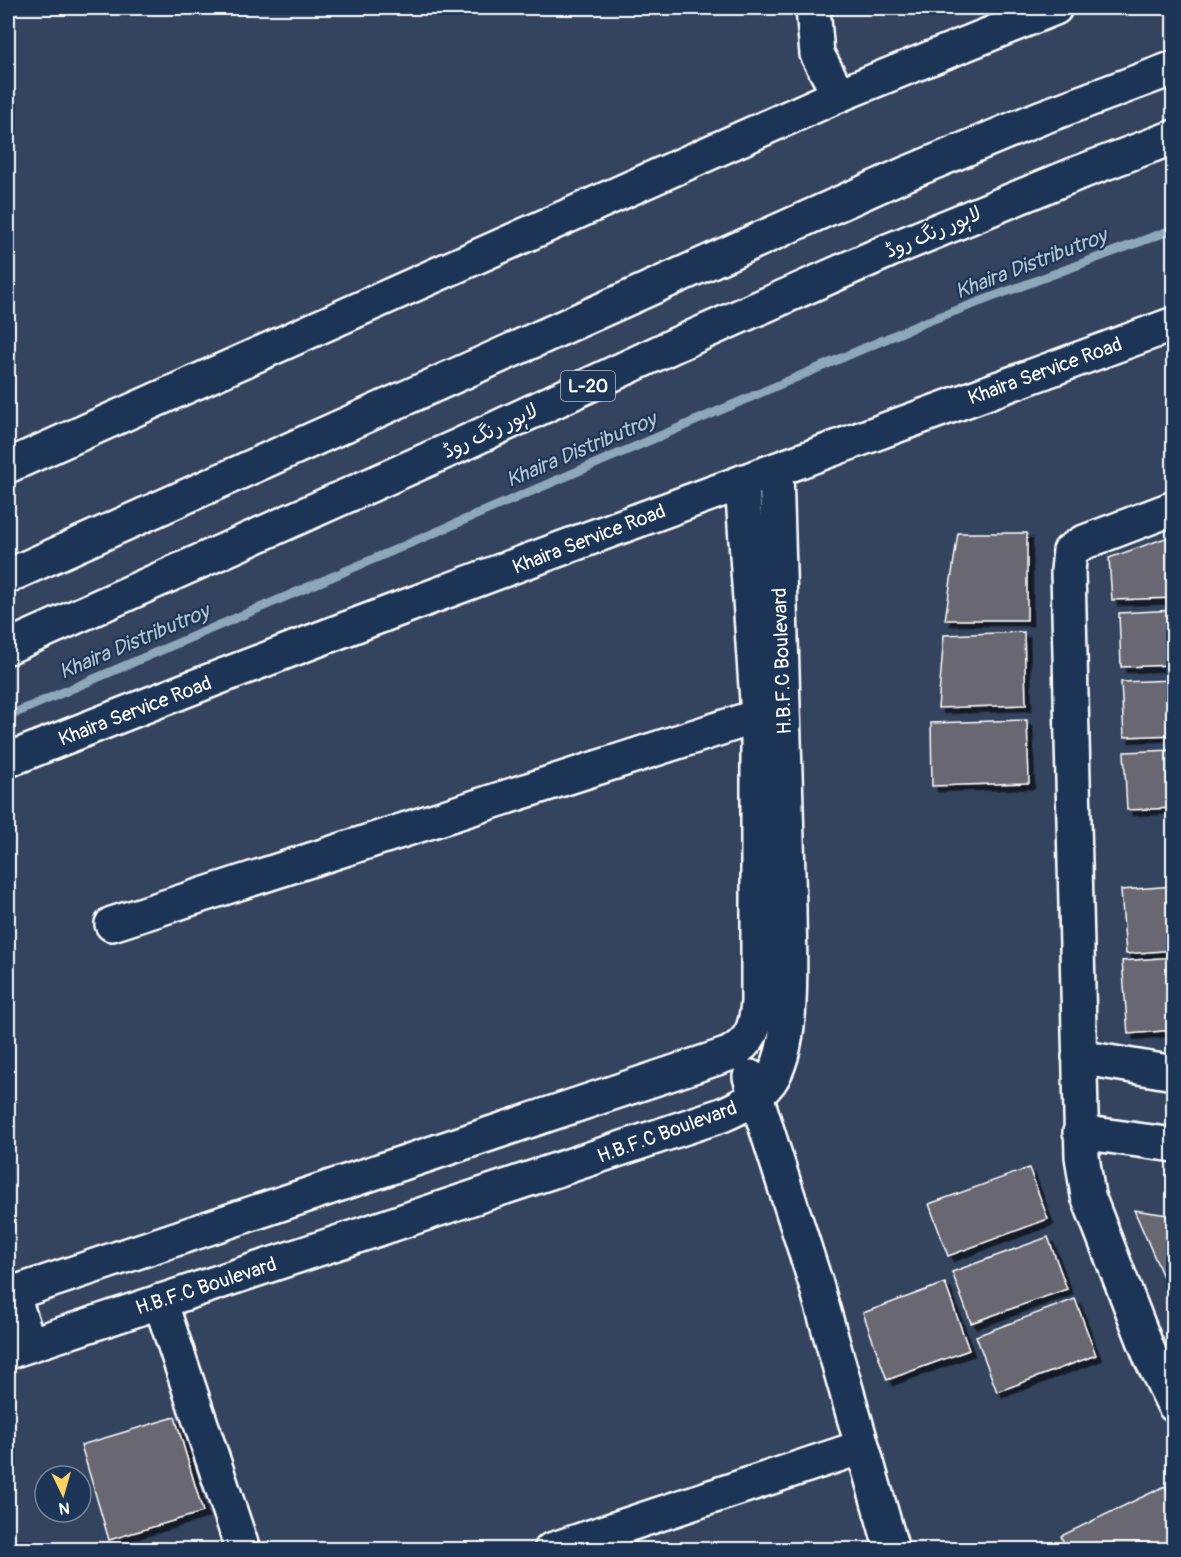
<svg xmlns="http://www.w3.org/2000/svg" width="1181" height="1557" viewBox="0 0 1181 1557" font-family="Pangolin,'Playpen Sans Arabic',sans-serif">
<style>
.lines{fill:none;stroke-linecap:round;stroke-linejoin:round}
.stream{stroke:#8fa7ba;stroke-width:9}
.building{fill:#696872;stroke:#fff;stroke-width:1.5;filter:url(#shadow)}
.street-casing{stroke:#fff;stroke-width:38}
.secondary-casing{stroke:#fff;stroke-width:38}
.highway-casing{stroke:#fff;stroke-width:38}
.street{stroke:#1d3557;stroke-width:33}
.secondary{stroke:#1d3557;stroke-width:33}
.highway{stroke:#1d3557;stroke-width:33}
.labels{text-anchor:middle;dominant-baseline:central;stroke-width:4.5;stroke-linejoin:round;paint-order:stroke}
.shield{fill:#1d3557;stroke:#bbc2cd;stroke-width:1.5}
.shield-label{font-size:18px;font-weight:bold;fill:#fff}
.street-label{font-size:20px;fill:#fff;stroke:#1d3557}
.water-label{font-size:21px;font-style:italic;fill:#b4c5d1;stroke:#1d3557}
</style>
<defs>
<filter id="shadow"><feDropShadow dx="5.5" dy="5.5" stdDeviation="0" flood-color="#0009"/></filter>
</defs>
<rect width="100%" height="100%" fill="#34445f"/>
<filter id="ink" filterUnits="userSpaceOnUse"><feTurbulence type="fractalNoise" baseFrequency=".0167" numOctaves="2"/><feDisplacementMap in="SourceGraphic" scale="12" xChannelSelector="R" yChannelSelector="G"/><feConvolveMatrix kernelMatrix="1 2 1 2 8 2 1 2 1" color-interpolation-filters="sRGB"/></filter>
<g filter="url(#ink)">
<g class="lines">
<!-- stream -->
<path class="stream" d="M 8,716 L 923,323 L 1174,229"/>
</g>
<!-- building -->
<path class="building" d="M 958,533 L 1027,533 L 1027,620 L 945,620 Z
M 1174,535 L 1174,598 L 1112,600 L 1109,558 Z
M 1174,610 L 1174,665 L 1121,667 L 1119,613 Z
M 1024,632 L 1026,705 L 938,708 L 944,635 Z
M 1174,680 L 1174,735 L 1124,737 L 1121,682 Z
M 1027,720 L 1029,783 L 932,786 L 931,723 Z
M 1174,750 L 1174,808 L 1127,810 L 1124,752 Z
M 1174,886 L 1174,950 L 1126,954 L 1121,890 Z
M 1174,957 L 1174,1030 L 1128,1034 L 1122,961 Z
M 1029,1168 L 1048,1219 L 948,1256 L 929,1204 Z
M 1134,1210 L 1174,1216 L 1174,1302 Z
M 1048,1237 L 1067,1289 L 971,1323 L 952,1272 Z
M 945,1283 L 969,1350 L 887,1380 L 863,1313 Z
M 1075,1299 L 1096,1355 L 997,1392 L 976,1336 Z
M 175,1417 L 203,1512 L 109,1540 L 81,1445 Z
M 1165,1486 L 1174,1505 L 1174,1550 L 1067,1550 L 1061,1536 Z"/>
<g class="lines">
<!-- street casing -->
<g class="street-casing">
<path id="street" d="M 813,8 L 817,54 L 839,95
M 1174,508 L 1082,543 L 1070,551 L 1068,571 L 1082,1156 L 1088,1196 L 1151,1358 L 1174,1405
M 8,760 C 393,606 784,468 1174,324
M 112,924 L 758,716
M 1079,1057 L 1174,1073
M 750,1077 L 815,1281 L 892,1550
M 1080,1132 L 1174,1145
M 12,1293 L 29,1344
M 8,1295 L 729,1054 C 752,1041 756,1027 758,1002 L 758,716 L 742,482
M 160,1301 L 243,1550
M 8,1352 L 722,1115 C 741,1107 757,1098 770,1081 C 796,1045 789,952 789,908 L 776,470
M 551,1550 L 862,1447"/>
</g>
<!-- secondary casing -->
<g class="secondary-casing">
<path id="secondary" d="M 8,466 L 839,95 L 1055,8"/>
</g>
<!-- highway casing -->
<g class="highway-casing">
<path id="highway" d="M 8,576 L 903,175 L 1040,118 L 1174,68
M 8,647 L 458,446 L 675,345 L 890,250 L 1078,173 L 1174,137"/>
</g>
<!-- street -->
<use href="#street" class="street"/>
<!-- secondary -->
<use href="#secondary" class="secondary"/>
<!-- highway -->
<use href="#highway" class="highway"/>
</g>
</g>
<g class="labels">
<!-- shield labels -->
<rect class="shield" x="561" y="371" width="54" height="30" rx="4.5"/>
<g class="shield-label">
<text x="588" y="386">L-20</text>
</g>
<!-- street labels -->
<g class="street-label">
<text transform="translate(933 232) rotate(-23)">لاہور رنگ روڈ</text>
<text transform="translate(1045 371) rotate(-20)">Khaira Service Road</text>
<text transform="translate(490 431) rotate(-25)">لاہور رنگ روڈ</text>
<text transform="translate(589 539) rotate(-21)">Khaira Service Road</text>
<text transform="translate(782 661) rotate(-92)">H.B.F.C Boulevard</text>
<text transform="translate(135 711) rotate(-21)">Khaira Service Road</text>
<text transform="translate(667 1132) rotate(-20)">H.B.F.C Boulevard</text>
<text transform="translate(206 1286) rotate(-18)">H.B.F.C Boulevard</text>
</g>
<!-- water labels -->
<g class="water-label">
<text transform="translate(1031 264) rotate(-21)">Khaira Distributroy</text>
<text transform="translate(581 450) rotate(-23)">Khaira Distributroy</text>
<text transform="translate(134 642) rotate(-23)">Khaira Distributroy</text>
</g>
</g>
<!-- margin -->
<rect width="1181" height="1557" fill="none" stroke="#1d3557" stroke-width="30"/>
<rect x="15" y="15" width="1151" height="1527" fill="none" stroke="#fff" stroke-width="2" filter="url(#ink)"/>
<!-- north arrow -->
<g transform="translate(63 1494) rotate(175)"><circle r="28" fill="#1d3557" stroke="#77869a" stroke-width="1.5"/>
<path d="M0-4.5L10 22L0 15L-10 22Z" fill="#ffd166"/>
<text y="-9" font-size="16" font-weight="bold" text-anchor="middle" fill="#ffffff">N</text>
</g>
</svg>
